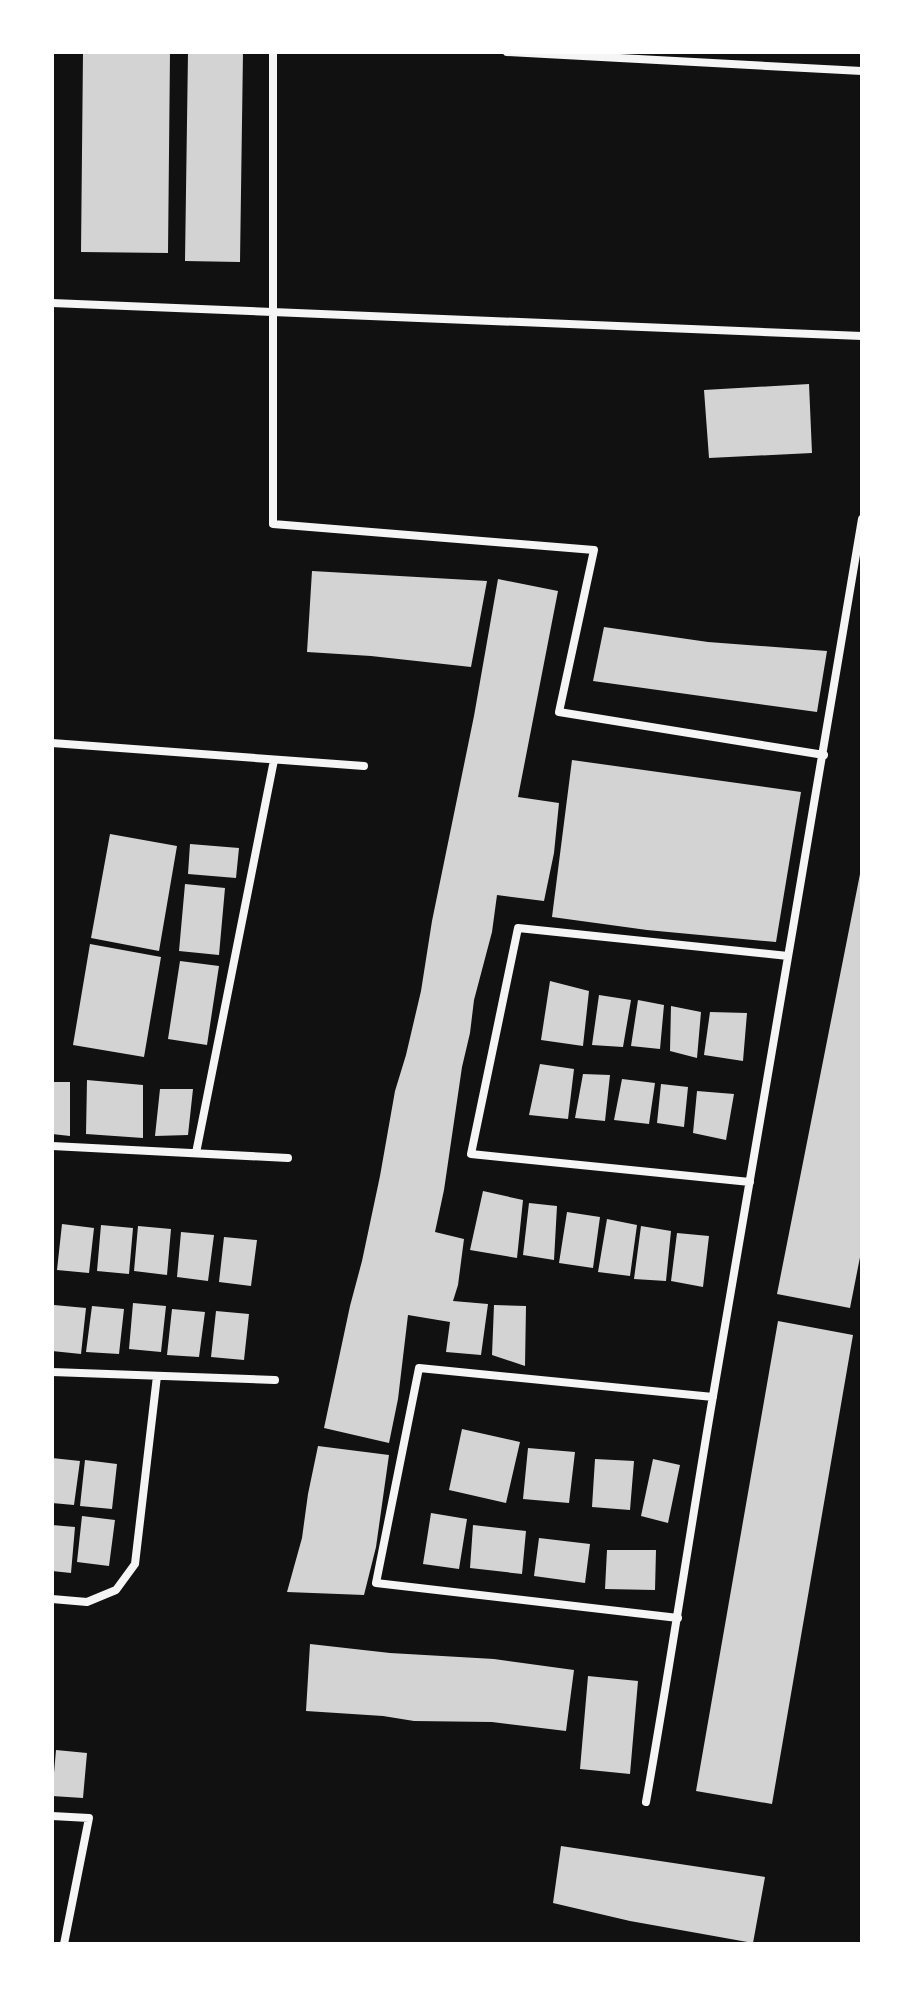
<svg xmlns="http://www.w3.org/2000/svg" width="914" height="1996" viewBox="0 0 914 1996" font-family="Arial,sans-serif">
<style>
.building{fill:#d3d3d3}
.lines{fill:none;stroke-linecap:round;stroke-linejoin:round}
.minor{stroke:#f5f5f5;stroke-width:8}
</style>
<rect width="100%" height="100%" fill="#111"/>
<!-- building -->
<path class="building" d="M 83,52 L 170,52 L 168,253 L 81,252 Z
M 188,52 L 243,52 L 240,262 L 185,261 Z
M 809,384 L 812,453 L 709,458 L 704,390 Z
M 312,571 L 487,581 L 471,667 L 371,656 L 307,652 Z
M 498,579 L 558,591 L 518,797 L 559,803 L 554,853 L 544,901 L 497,895 L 492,932 L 474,1000 L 470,1033 L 462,1067 L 444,1190 L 435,1232 L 464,1239 L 458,1285 L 453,1301 L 488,1304 L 481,1355 L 446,1352 L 450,1322 L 408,1315 L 398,1399 L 389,1443 L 324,1428 L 350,1306 L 362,1261 L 380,1176 L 395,1091 L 406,1055 L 421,991 L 432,921 L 474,716 Z
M 604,627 L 708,642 L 827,651 L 817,712 L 593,681 Z
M 572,760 L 801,792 L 776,942 L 647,930 L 552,917 Z
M 110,834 L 177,846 L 159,951 L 91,938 Z
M 190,844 L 239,848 L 236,878 L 188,874 Z
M 861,869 L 862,869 L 862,1247 L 850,1308 L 777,1294 Z
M 185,884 L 225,888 L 219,955 L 179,951 Z
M 90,944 L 161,957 L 144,1057 L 73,1045 Z
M 180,961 L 219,966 L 207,1045 L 168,1039 Z
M 550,981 L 589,991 L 583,1046 L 541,1040 Z
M 599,995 L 631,1000 L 623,1047 L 592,1045 Z
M 638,1000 L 664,1005 L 660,1049 L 631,1046 Z
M 671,1006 L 701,1012 L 697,1058 L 670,1051 Z
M 710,1012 L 747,1013 L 743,1061 L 704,1055 Z
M 540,1064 L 574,1069 L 568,1119 L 529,1115 Z
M 583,1074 L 610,1075 L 605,1121 L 575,1118 Z
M 622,1079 L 655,1083 L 649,1124 L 614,1120 Z
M 87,1080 L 143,1085 L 143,1138 L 86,1134 Z
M 52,1082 L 70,1082 L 70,1136 L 52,1134 Z
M 661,1084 L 688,1087 L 684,1127 L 657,1123 Z
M 160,1089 L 193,1089 L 188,1135 L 155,1136 Z
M 697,1091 L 734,1094 L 726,1140 L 693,1133 Z
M 483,1191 L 523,1200 L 517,1258 L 470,1250 Z
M 529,1203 L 557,1206 L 554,1260 L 523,1255 Z
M 567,1212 L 600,1217 L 593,1268 L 559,1263 Z
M 607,1219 L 637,1225 L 630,1276 L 598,1272 Z
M 62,1224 L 94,1228 L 89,1273 L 57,1270 Z
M 101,1225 L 133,1228 L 129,1274 L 97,1271 Z
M 138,1226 L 171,1229 L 167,1275 L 134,1271 Z
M 641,1226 L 671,1231 L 666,1281 L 634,1279 Z
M 181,1232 L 214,1235 L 208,1281 L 177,1277 Z
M 677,1233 L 709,1236 L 703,1287 L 671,1281 Z
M 224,1237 L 257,1240 L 251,1286 L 219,1282 Z
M 133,1303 L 166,1306 L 161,1352 L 129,1349 Z
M 54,1305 L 86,1308 L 81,1354 L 52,1351 Z
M 494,1305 L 526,1306 L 525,1366 L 492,1355 Z
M 92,1306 L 124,1309 L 119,1354 L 86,1352 Z
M 172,1309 L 205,1312 L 199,1357 L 167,1355 Z
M 216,1311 L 249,1314 L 244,1360 L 211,1357 Z
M 778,1321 L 853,1335 L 772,1804 L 696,1791 Z
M 462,1429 L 520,1442 L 506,1503 L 449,1490 Z
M 318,1446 L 389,1455 L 376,1547 L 364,1595 L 287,1592 L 302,1538 L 308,1494 Z
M 528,1448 L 575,1452 L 569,1503 L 523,1499 Z
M 52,1458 L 80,1461 L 74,1505 L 52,1503 Z
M 595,1459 L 634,1461 L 630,1510 L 592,1507 Z
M 653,1459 L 680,1465 L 668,1523 L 641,1516 Z
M 85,1460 L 117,1464 L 112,1509 L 80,1506 Z
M 431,1513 L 467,1519 L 459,1569 L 423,1564 Z
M 82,1516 L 115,1520 L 109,1566 L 77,1562 Z
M 52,1525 L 75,1527 L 71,1573 L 52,1571 Z
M 473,1525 L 526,1531 L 522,1574 L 470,1568 Z
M 539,1538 L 590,1544 L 585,1583 L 534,1576 Z
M 607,1550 L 656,1550 L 655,1590 L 605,1589 Z
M 310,1644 L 390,1653 L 494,1659 L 574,1670 L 566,1731 L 492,1722 L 414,1721 L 383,1716 L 306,1711 Z
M 588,1676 L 638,1681 L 630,1774 L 580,1769 Z
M 56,1750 L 87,1753 L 83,1798 L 52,1796 Z
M 561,1846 L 765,1877 L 753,1943 L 630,1921 L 553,1903 Z"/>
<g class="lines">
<!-- minor -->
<path class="minor" d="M 273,52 L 273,524 L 594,550 L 559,712 L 824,755
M 507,52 L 862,71
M 52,303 L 862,336
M 52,743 L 364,766
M 52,1146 L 288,1158
M 196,1153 L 274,760
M 750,1182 L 471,1154 L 518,928 L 788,956
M 52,1372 L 275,1380
M 52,1599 L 87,1602 L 116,1590 L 135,1564 L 157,1376
M 678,1618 L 376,1583 L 419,1368 L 713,1397
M 646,1802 C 670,1667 690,1531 713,1396 C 762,1103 814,812 862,519
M 52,1816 L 89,1818 L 64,1944"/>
</g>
<!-- border -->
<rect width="914" height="1996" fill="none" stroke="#ffffff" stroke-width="108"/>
</svg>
